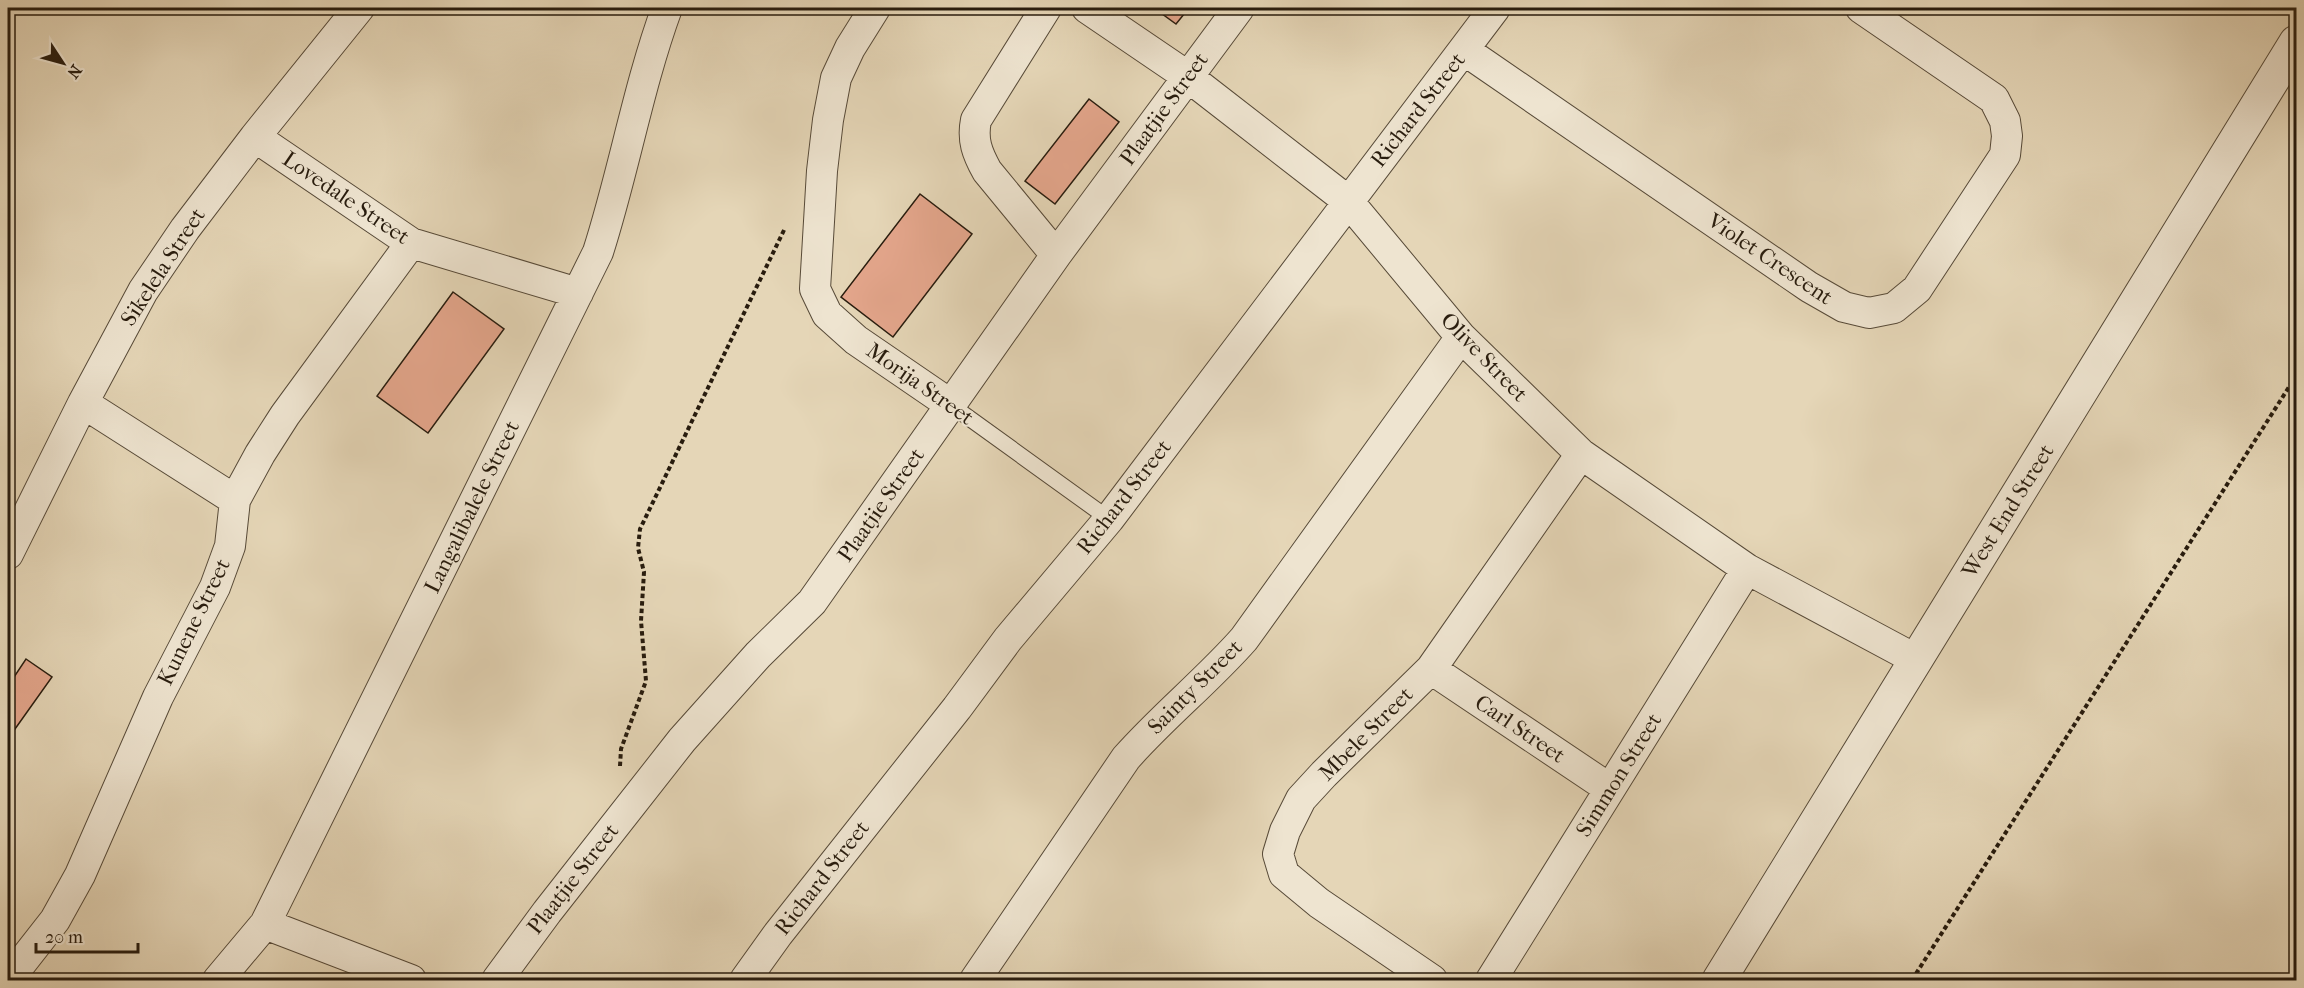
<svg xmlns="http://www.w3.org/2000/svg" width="2304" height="988" viewBox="0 0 2304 988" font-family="'IM FELL French Canon',serif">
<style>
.building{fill:#e4a68c;stroke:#281c0e;stroke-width:1.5}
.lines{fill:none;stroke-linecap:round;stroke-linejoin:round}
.service-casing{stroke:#574a38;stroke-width:17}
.minor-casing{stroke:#574a38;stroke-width:32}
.tertiary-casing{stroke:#574a38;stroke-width:35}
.path{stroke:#281c0e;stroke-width:4;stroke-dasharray:4.5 3;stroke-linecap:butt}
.service{stroke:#eee4d0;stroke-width:15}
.minor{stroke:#eee4d0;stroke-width:30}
.tertiary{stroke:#eee4d0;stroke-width:33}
.labels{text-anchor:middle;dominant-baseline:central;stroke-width:4.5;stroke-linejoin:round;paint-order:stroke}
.street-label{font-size:22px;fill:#281c0e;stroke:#eee4d0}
</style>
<rect width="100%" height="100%" fill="#e5d6b7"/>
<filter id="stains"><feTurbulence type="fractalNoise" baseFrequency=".00333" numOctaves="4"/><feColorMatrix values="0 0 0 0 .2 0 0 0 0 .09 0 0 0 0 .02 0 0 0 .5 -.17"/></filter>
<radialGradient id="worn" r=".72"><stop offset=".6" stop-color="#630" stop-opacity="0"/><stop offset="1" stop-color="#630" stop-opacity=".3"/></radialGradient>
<!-- building -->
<path class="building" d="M 1154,8 L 1189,8 L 1176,24 Z
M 1089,99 L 1119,122 L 1055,204 L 1025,181 Z
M 920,194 L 972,234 L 893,337 L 841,297 Z
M 453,292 L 504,329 L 428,433 L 377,396 Z
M 26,659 L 52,677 L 10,736 L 8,734 L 8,686 Z"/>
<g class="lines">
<!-- service casing -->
<g class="service-casing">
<path id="service" d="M 951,405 L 1109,519"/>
</g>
<!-- minor casing -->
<g class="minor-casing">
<path id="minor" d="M 875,8 L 850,48 L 836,78 L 828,120 L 822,171 L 815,289 L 827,314 L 856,340 L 951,405
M 1046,8 L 976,120 C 972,140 977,153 987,171 L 1056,255
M 1087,8 L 1187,76 L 1348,201 L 1461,337 L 1581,454 L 1747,569 L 1917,660
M 1464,50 L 1809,287 L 1844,307 L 1869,313 L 1894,308 L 1917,289 L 2005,155 L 2007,136 L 2005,121 L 1994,99 L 1861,8
M 255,137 L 411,243 L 578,293
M 83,403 L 235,500
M 8,554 L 83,403 L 143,291 L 185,229 L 255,137 L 359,8
M 1431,669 L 1610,789
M 265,924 L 411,980
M 8,980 L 55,920 L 80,875 L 158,697 L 215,587 L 230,546 L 235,500 L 260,454 L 285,415 L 411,243
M 218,980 L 265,924 L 598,252 C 624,171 638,87 667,8
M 497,980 L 547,912 L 682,740 L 758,655 L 812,602 L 1056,255 L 1239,8
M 745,980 L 778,934 L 957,708 L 1008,639 L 1109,519 L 1495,8
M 975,980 L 1126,758 C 1163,716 1207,681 1244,639 L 1461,337
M 1432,980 L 1319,903 L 1284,874 L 1278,854 L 1285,831 L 1301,799 L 1324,774 L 1431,669 L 1581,454
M 1491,980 L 1747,569"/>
</g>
<!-- tertiary casing -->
<g class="tertiary-casing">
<path id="tertiary" d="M 1719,980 L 2296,42"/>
</g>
<!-- path -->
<path class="path" d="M 620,766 L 621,749 L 646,681 L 641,621 L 644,572 L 638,548 L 640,529 L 785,228
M 1912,980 L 2296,376"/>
<!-- service -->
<use href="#service" class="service"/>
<!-- minor -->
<use href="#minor" class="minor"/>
<!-- tertiary -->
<use href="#tertiary" class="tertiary"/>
</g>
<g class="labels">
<!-- street labels -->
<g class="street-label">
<text transform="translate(1164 109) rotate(-54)">Plaatjie Street</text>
<text transform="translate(1418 110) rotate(-52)">Richard Street</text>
<text transform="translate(346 198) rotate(34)">Lovedale Street</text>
<text transform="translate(1770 259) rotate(34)">Violet Crescent</text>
<text transform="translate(163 267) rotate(-57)">Sikelela Street</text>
<text transform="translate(1484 357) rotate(46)">Olive Street</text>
<text transform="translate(920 384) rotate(35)">Morija Street</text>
<text transform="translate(1124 497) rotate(-52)">Richard Street</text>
<text transform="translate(881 505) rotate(-55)">Plaatjie Street</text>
<text transform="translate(472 507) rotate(-64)">Langalibalele Street</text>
<text transform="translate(2008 511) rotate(-58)">West End Street</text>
<text transform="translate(194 622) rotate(-64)">Kunene Street</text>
<text transform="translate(1195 687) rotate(-45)">Sainty Street</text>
<text transform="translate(1520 729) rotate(34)">Carl Street</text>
<text transform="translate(1366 734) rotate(-45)">Mbele Street</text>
<text transform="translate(1619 775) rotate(-58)">Simmon Street</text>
<text transform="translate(822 878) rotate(-52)">Richard Street</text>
<text transform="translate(573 879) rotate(-52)">Plaatjie Street</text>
</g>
</g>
<!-- margin -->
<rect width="2304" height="988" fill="none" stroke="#e5d6b7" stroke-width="30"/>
<rect x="9" y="9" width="2286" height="970" fill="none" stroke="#281c0e" stroke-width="3"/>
<rect x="15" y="15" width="2274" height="958" fill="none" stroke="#281c0e" stroke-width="1.5"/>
<!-- north arrow -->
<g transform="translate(63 63) rotate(126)" stroke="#eee4d0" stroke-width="4.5" paint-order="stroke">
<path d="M0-4.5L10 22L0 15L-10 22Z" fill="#281c0e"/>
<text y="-9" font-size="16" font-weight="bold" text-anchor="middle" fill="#281c0e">N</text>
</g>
<!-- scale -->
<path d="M36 943v9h102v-9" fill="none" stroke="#281c0e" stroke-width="3"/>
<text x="45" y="943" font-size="18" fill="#281c0e" stroke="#eee4d0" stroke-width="4.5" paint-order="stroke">20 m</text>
<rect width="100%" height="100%" filter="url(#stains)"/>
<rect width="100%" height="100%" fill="url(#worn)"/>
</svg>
